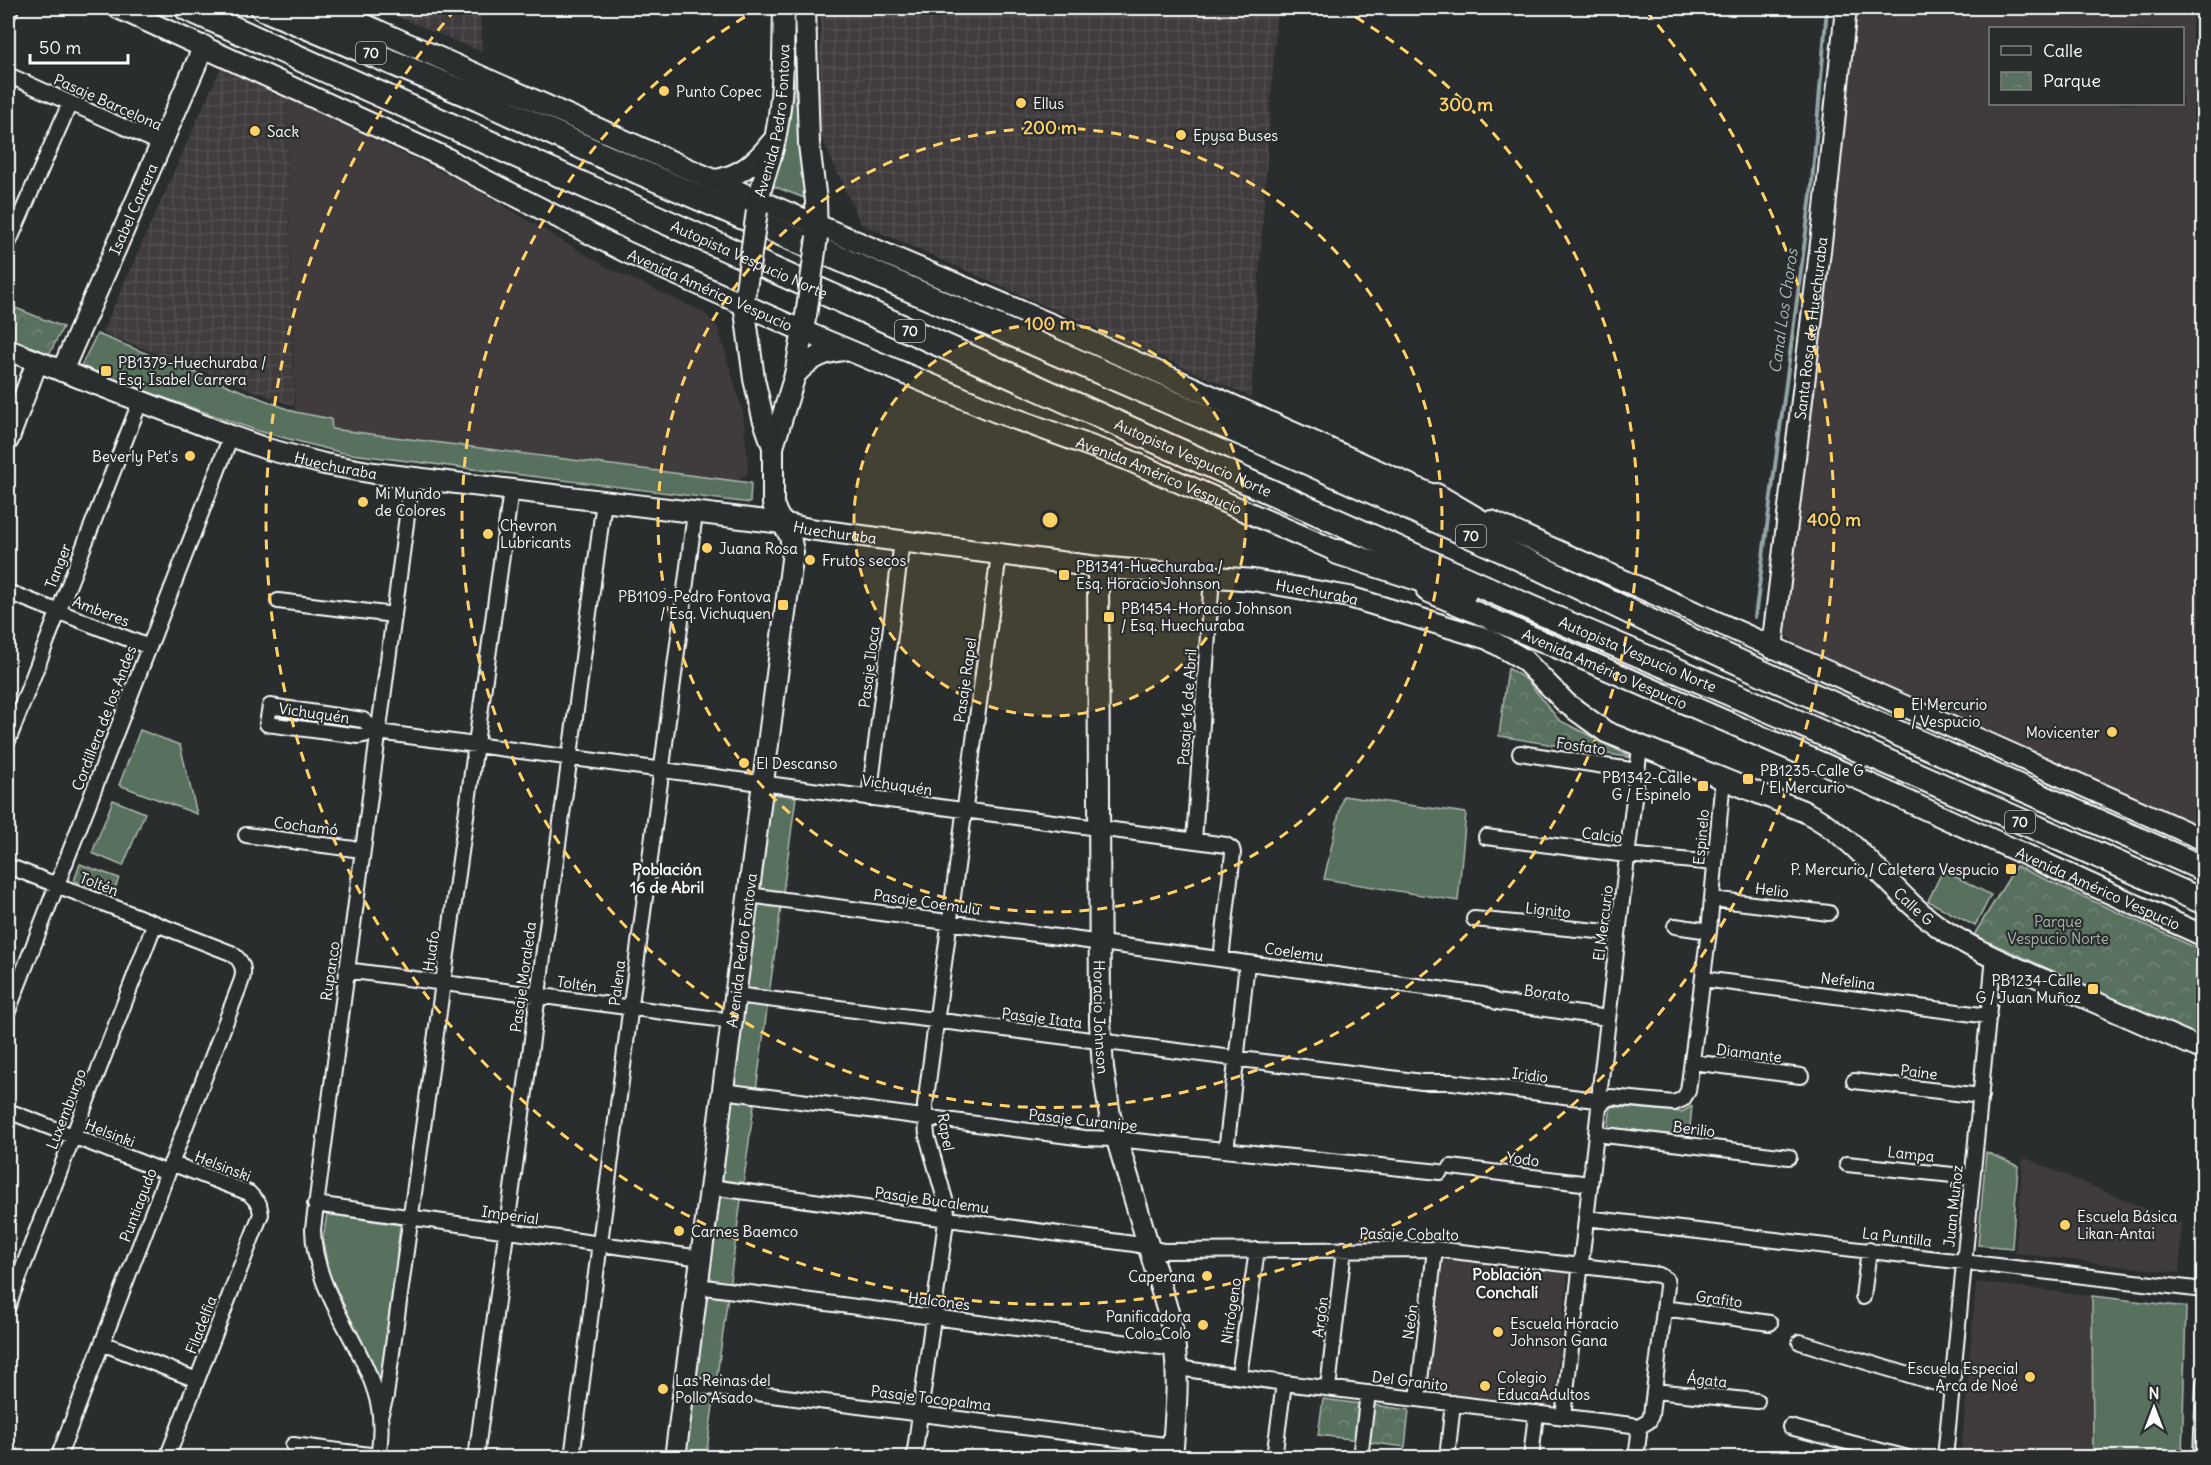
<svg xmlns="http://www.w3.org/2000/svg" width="2211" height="1465" viewBox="0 0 2211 1465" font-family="Delius,sans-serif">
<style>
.built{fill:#3f3b3c;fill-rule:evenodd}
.industrial{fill:url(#industrial-grid)}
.grass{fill:#59715e;stroke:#acb8ae;stroke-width:1.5}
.park{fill:url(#park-crowns);stroke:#acb8ae;stroke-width:1.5}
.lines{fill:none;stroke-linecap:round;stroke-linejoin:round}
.stream{stroke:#93a5a7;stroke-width:4}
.street-casing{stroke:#fff;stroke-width:18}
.secondary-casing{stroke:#fff;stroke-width:24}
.highway-casing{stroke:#fff;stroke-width:28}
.street{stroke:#2a2d2e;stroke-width:14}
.secondary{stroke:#2a2d2e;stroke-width:20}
.highway{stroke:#2a2d2e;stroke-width:24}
.secondary-bridge-casing{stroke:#fff;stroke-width:24;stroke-linecap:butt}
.secondary-bridge{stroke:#2a2d2e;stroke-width:20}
.ring{fill:none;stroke:#ffd166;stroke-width:3;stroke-dasharray:10 8}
.poi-dot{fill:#ffd166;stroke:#2a2d2e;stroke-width:2}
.labels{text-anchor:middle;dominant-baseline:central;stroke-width:4.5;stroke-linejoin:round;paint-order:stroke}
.shield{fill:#2a2d2e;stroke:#bfc0c0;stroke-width:1.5}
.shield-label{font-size:14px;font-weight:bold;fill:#fff}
.poi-label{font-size:15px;fill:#fff;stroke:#2a2d2e;text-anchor:start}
.street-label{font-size:15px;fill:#fff;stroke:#2a2d2e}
.park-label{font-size:15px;fill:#acb8ae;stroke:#2a2d2e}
.water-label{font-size:16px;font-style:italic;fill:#aebcbd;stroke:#2a2d2e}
.neighbourhood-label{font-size:16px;font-weight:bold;fill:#fff;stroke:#2a2d2e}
.centre{fill:#ffd166;stroke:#2a2d2e;stroke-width:3}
.ring-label{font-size:18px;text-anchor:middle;font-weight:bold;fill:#ffd166;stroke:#2a2d2e;stroke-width:4.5;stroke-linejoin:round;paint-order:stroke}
</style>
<defs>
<pattern id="industrial-grid" width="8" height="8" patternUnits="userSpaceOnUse" patternTransform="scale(1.5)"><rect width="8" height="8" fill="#3f3b3c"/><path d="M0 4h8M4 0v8" fill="none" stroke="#524f50"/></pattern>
<pattern id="park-crowns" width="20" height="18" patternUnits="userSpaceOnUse" patternTransform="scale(1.5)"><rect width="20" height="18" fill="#59715e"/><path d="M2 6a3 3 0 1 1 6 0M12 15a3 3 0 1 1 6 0" fill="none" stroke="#728676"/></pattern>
</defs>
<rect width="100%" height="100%" fill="#2a2d2e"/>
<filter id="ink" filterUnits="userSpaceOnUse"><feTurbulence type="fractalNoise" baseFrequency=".0167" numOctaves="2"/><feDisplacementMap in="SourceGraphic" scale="12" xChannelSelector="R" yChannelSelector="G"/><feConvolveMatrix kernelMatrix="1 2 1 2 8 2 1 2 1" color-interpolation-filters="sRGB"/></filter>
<g filter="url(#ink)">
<!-- built -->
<path class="built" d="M 1839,8 L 2203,8 L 2204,806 L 2197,825 L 1828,667 L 1782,633 ZM 1990,28 L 2182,28 L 2182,104 L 1990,104 Z
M 286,97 L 467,184 L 605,266 L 705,313 L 718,328 L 743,413 L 748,463 L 747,474 L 736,481 L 332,429 L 331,419 L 295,412 Z
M 2023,1157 L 2182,1224 L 2179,1273 L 2015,1253 Z
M 1444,1256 L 1568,1273 L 1553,1406 L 1429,1391 Z
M 1976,1282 L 2092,1296 L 2093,1457 L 1961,1457 Z"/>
<!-- industrial -->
<path class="industrial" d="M 377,8 L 480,8 L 482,52 Z
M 821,8 L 1277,8 L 1251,397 L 861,224 L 818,130 Z
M 221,67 L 286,97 L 294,406 L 102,333 Z"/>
<!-- grass -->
<path class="grass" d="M 793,72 L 807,199 L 773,186 Z
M 97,334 L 295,412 L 331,419 L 332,429 L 751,483 L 750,503 L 343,453 L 258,431 L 80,368 Z
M 140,730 L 180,745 L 197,814 L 119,785 Z
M 769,793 L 796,797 L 706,1457 L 681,1458 Z
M 1343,796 L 1466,813 L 1458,901 L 1324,879 Z
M 113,800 L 145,813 L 123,866 L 92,853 Z
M 1943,870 L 1991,895 L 1975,926 L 1928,901 Z
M 1611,1106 L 1682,1112 L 1692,1106 L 1689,1137 L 1608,1127 Z
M 1986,1152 L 2018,1166 L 2012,1248 L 1978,1245 Z
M 327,1214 L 400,1225 L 383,1391 L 328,1271 L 323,1238 Z
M 2092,1296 L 2186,1307 L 2182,1457 L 2093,1457 Z"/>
<!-- park -->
<path class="park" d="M 8,305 L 63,327 L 48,357 L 8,344 Z
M 1508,668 L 1527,680 L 1559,720 L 1633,758 L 1499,736 Z
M 80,864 L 119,878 L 112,896 L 74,881 Z
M 2016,866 L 2203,951 L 2203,1039 L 1974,935 Z
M 1323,1399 L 1361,1404 L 1357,1440 L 1318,1435 Z
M 1372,1405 L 1409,1410 L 1405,1447 L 1367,1442 Z"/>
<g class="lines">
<!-- stream -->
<path class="stream" d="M 1755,617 L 1811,195 L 1827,8"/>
<!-- street casing -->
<g class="street-casing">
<path id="street" d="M 8,15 L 11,8
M 8,75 L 162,144
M 8,244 L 70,103
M 8,592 L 149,647
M 278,601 L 394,615
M 378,732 L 363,720 L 270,706 L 267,724 L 359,736 L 378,732 L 1226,845 L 1232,849 L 1233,853 L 1221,959
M 8,741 L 140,402
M 1520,753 L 1637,771
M 869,798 L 902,541
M 246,835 L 362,850
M 1486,837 L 1627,855 L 1715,863
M 1194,841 L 1212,576
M 8,866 L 231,953 C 242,960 246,970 241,982 L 58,1458
M 749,895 L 1483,995 L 1497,1002 L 1608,1018
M 1712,899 L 1829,913
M 1474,919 L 1618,933
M 1675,926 L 1709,931
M 346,970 L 732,1021
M 1703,979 L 1989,1016
M 736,995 L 1422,1082 L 1452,1082 L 1604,1101
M 8,1011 L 231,436
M 1692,1062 L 1801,1076
M 1854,1081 L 1981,1096
M 723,1091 L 1084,1138 L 1116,1139 L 1440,1172
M 1604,1101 L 1600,1094 L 1600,1088 L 1640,747
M 8,1111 L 168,1173
M 1596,1134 L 1789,1157
M 1223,1149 L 1227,1143 L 1247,963
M 1847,1164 L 1972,1177
M 1451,1167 L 1590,1184
M 710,1187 L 1134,1244 L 1163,1251 L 1435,1249 L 1659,1275 L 1666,1279 L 1667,1286 L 1651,1415 L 1649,1421 L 1637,1428
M 315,1204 L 701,1258
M 1586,1218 L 2204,1290
M 697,1286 L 1176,1349
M 1863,1297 L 1869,1250
M 8,1306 L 155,923
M 1664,1308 L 1770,1323
M 1800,1342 L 1952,1388
M 102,1343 L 197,1380
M 1178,1368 L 1284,1383 L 1632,1425 L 1637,1428
M 1239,1376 L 1257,1250
M 684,1384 L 1173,1446
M 1328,1388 L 1344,1249
M 1654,1391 L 1757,1401
M 1418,1399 L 1435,1249
M 381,1413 L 386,1396 L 511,490
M 1563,1417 L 1599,1108 L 1604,1101 L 1611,1097 L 1674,1103 L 1683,1099 L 1688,1091 L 1709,931 L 1723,778
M 1790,1427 L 1908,1458
M 293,1445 L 385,1457
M 167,1458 L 261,1214 L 259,1204 L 249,1193 L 171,1163
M 378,1458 C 381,1439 382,1420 378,1402 C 363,1341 314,1294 313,1229 L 412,478
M 476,1458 L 604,501
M 572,1458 L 695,513
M 914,1458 L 947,1214 L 946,1203 L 927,1136 L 925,1105 L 999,554
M 1274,1458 L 1284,1383
M 1360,1458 L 1368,1393
M 1447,1458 L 1453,1403
M 1531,1458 L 1536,1413
M 1636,1458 L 1639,1434 L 1637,1428
M 1945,1458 L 1994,957
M 2201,1458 L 2204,1383"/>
</g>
<!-- secondary casing -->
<g class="secondary-casing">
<g id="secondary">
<path id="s1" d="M 118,8 L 446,158 L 477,176 L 626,252 L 803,331 L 994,411 L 1126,459 L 1350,557"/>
<path d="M 805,8 L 809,144 L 816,201 L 817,237"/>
<path d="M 352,19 L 758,200 L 1053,325 L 1448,502"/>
<path d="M 715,180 C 741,176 756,162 772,142"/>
<path id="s2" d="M 757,211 C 759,185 772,160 776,134 C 784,92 783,50 784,8"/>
<path id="s3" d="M 8,350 L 231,436 L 267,449 L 324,464 L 374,473 L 782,523 L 809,529 L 1098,567 L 1253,580 L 1349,597 L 1488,639 L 1523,659 L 1566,703 L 1606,732 L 1803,811 C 1860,838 1891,894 1942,929 C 1975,951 2012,966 2049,982 C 2100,1004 2152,1027 2204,1050"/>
<path id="s4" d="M 62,371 L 204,46"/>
<path d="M 795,375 C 810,358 825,351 847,350"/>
<path d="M 8,440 L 37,362"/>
<path d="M 773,447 L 795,375 L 805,319"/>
<path d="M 1491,521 L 2204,840"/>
<path id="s5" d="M 1098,567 L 1100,1023 L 1103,1068 L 1110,1116 L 1170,1319 C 1181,1366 1176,1410 1172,1458"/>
<path id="s6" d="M 1427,591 L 1870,784 L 2204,936"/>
<path id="s7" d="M 1772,648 L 1824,218 L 1846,8"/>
<path d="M 8,1456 L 9,1458"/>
<path id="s8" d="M 675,1458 L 793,552 L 790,536 L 777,514 L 773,504 L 773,447 L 763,418 L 754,379 L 744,303 L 745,294"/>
</g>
</g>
<!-- highway casing -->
<g class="highway-casing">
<g id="highway">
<path id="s9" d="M 187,8 L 1533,609 L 1781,715 L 2204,902"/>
<path d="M 263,8 L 479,99 L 603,156 L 1292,455 L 1507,552 L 1649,621 L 1771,677 L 2204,869"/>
<path d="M 314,8 L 367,37"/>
<path d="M 1436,496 L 1504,536"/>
<path d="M 1338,552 L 1464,593"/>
</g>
</g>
<!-- street -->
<use href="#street" class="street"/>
<!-- secondary -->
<use href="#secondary" class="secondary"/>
<!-- highway -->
<use href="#highway" class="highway"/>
<!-- secondary-bridge casing -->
<g class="secondary-bridge-casing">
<path id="secondary-bridge" d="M 746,289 L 757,211
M 806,316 L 817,237"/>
</g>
<!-- secondary-bridge -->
<use href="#secondary-bridge" class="secondary-bridge"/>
</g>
</g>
<!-- distance rings -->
<circle cx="1050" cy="520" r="196" fill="#ffd166" fill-opacity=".12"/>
<g class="ring">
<circle cx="1050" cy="520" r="196"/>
<circle cx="1050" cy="520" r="392"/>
<path d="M1340 8A588 588 0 1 1 760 8"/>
<path d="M1646 11A784 784 0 1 1 454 11"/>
</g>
<!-- markers -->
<g class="poi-dot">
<circle cx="664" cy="91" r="6"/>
<circle cx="1021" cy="103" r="6"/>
<circle cx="255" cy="131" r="6"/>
<circle cx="1181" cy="135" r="6"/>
<rect x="100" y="365" width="12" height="12" rx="3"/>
<circle cx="190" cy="456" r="6"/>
<circle cx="363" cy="502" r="6"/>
<circle cx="488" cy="534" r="6"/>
<circle cx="707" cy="548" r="6"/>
<circle cx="810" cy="560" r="6"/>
<rect x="1058" y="569" width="12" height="12" rx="3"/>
<rect x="777" y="599" width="12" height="12" rx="3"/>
<rect x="1103" y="611" width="12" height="12" rx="3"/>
<rect x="1893" y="707" width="12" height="12" rx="3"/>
<circle cx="2112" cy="732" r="6"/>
<circle cx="744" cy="763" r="6"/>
<rect x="1742" y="773" width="12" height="12" rx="3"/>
<rect x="1697" y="780" width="12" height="12" rx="3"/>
<rect x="2005" y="863" width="12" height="12" rx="3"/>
<rect x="2087" y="983" width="12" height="12" rx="3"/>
<circle cx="2065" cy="1225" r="6"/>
<circle cx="679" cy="1231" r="6"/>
<circle cx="1207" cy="1276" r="6"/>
<circle cx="1203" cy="1325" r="6"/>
<circle cx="1498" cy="1332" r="6"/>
<circle cx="2030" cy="1377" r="6"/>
<circle cx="1485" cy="1386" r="6"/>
<circle cx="663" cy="1389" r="6"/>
</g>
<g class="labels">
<!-- shield labels -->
<g class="shield">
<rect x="356" y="42" width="30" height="22" rx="4.5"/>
<rect x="895" y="320" width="30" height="22" rx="4.5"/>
<rect x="1456" y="525" width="30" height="22" rx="4.5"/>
<rect x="2005" y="811" width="30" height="22" rx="4.5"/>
</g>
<g class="shield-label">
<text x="371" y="53">70</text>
<text x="910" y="331">70</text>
<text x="1471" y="536">70</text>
<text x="2020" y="822">70</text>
</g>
<!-- poi labels -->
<g class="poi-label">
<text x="676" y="91">Punto Copec</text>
<text x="1033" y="103">Ellus</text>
<text x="267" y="131">Sack</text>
<text x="1193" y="135">Epysa Buses</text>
<text x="118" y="362">PB1379-Huechuraba /<tspan x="118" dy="17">Esq. Isabel Carrera</tspan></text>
<text x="178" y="456" text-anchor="end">Beverly Pet's</text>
<text x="375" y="493">Mi Mundo<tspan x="375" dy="17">de Colores</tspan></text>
<text x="500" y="525">Chevron<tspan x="500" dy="17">Lubricants</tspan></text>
<text x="719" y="548">Juana Rosa</text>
<text x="822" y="560">Frutos secos</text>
<text x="1076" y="566">PB1341-Huechuraba /<tspan x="1076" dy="17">Esq. Horacio Johnson</tspan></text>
<text x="771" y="596" text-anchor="end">PB1109-Pedro Fontova<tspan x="771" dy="17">/ Esq. Vichuquen</tspan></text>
<text x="1121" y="608">PB1454-Horacio Johnson<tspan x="1121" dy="17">/ Esq. Huechuraba</tspan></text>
<text x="1911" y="704">El Mercurio<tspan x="1911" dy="17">/ Vespucio</tspan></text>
<text x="2100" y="732" text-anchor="end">Movicenter</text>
<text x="756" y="763">El Descanso</text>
<text x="1760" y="770">PB1235-Calle G<tspan x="1760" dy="17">/ El Mercurio</tspan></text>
<text x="1691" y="777" text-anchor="end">PB1342-Calle<tspan x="1691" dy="17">G / Espinelo</tspan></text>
<text x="1999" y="869" text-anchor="end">P. Mercurio / Caletera Vespucio</text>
<text x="2081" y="980" text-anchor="end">PB1234-Calle<tspan x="2081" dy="17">G / Juan Muñoz</tspan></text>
<text x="2077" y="1216">Escuela Básica<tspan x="2077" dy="17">Likan-Antai</tspan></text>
<text x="691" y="1231">Carnes Baemco</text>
<text x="1195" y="1276" text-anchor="end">Caperana</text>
<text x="1191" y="1316" text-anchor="end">Panificadora<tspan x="1191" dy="17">Colo-Colo</tspan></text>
<text x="1510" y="1323">Escuela Horacio<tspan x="1510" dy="17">Johnson Gana</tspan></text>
<text x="2018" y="1368" text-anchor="end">Escuela Especial<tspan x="2018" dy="17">Arca de Noé</tspan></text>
<text x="1497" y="1377">Colegio<tspan x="1497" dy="17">EducaAdultos</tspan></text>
<text x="675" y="1380">Las Reinas del<tspan x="675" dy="17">Pollo Asado</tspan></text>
</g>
<!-- street labels -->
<g class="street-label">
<text transform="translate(108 102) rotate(24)">Pasaje Barcelona</text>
<text stroke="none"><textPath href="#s2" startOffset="92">Avenida Pedro Fontova</textPath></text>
<text stroke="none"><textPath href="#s4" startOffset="177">Isabel Carrera</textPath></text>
<text stroke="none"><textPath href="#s9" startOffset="616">Autopista Vespucio Norte</textPath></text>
<text stroke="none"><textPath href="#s1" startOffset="656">Avenida Américo Vespucio</textPath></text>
<text stroke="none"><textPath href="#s7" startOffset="322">Santa Rosa de Huechuraba</textPath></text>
<text stroke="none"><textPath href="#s9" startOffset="1102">Autopista Vespucio Norte</textPath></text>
<text stroke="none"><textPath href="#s3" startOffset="348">Huechuraba</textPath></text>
<text stroke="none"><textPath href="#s1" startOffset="1142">Avenida Américo Vespucio</textPath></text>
<text stroke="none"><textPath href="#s3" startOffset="852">Huechuraba</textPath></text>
<text transform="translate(58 566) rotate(-69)">Tanger</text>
<text stroke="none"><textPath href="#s3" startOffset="1338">Huechuraba</textPath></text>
<text transform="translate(101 611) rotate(21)">Amberes</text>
<text stroke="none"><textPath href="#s9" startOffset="1588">Autopista Vespucio Norte</textPath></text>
<text transform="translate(869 667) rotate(-83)">Pasaje Iloca</text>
<text stroke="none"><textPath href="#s6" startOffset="194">Avenida Américo Vespucio</textPath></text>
<text transform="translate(965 680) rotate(-82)">Pasaje Rapel</text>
<text transform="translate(1187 707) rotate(-86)">Pasaje 16 de Abril</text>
<text transform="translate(314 713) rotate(8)">Vichuquén</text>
<text transform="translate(104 718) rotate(-69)">Cordillera de los Andes</text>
<text transform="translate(1581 746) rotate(8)">Fosfato</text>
<text transform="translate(897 785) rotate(8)">Vichuquén</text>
<text transform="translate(306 826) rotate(7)">Cochamó</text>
<text transform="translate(1602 835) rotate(7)">Calcio</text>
<text transform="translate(1701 837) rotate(-85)">Espinelo</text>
<text transform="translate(99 884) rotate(21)">Toltén</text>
<text stroke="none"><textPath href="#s6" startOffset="734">Avenida Américo Vespucio</textPath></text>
<text transform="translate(1772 890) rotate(7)">Helio</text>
<text transform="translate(927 902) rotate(8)">Pasaje Coemulu</text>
<text stroke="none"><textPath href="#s3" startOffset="2026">Calle G</textPath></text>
<text transform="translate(1548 910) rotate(6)">Lignito</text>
<text transform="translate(1603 923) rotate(-83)">El Mercurio</text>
<text stroke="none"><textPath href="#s8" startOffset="512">Avenida Pedro Fontova</textPath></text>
<text transform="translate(431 951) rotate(-82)">Huafo</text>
<text transform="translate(1294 952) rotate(8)">Coelemu</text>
<text transform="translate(330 971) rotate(-82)">Rupanco</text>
<text transform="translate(523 977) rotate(-82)">Pasaje Moraleda</text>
<text transform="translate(1848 981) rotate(7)">Nefelina</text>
<text transform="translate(617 983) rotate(-83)">Palena</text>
<text transform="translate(577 984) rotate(8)">Toltén</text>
<text transform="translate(1547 993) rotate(8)">Borato</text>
<text stroke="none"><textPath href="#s5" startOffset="450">Horacio Johnson</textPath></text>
<text transform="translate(1042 1018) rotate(7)">Pasaje Itata</text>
<text transform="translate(1749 1053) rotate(7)">Diamante</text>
<text transform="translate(1919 1072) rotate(7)">Paine</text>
<text transform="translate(1530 1075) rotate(7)">Iridio</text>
<text transform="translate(66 1109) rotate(-69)">Luxemburgo</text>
<text transform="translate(1083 1120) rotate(6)">Pasaje Curanipe</text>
<text transform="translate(1694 1129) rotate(7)">Berilio</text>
<text transform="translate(946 1132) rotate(80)">Rapel</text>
<text transform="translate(110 1133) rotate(21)">Helsinki</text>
<text transform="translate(1911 1154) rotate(6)">Lampa</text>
<text transform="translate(1523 1159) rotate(7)">Yodo</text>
<text transform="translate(223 1166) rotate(21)">Helsinski</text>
<text transform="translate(932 1200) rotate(8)">Pasaje Bucalemu</text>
<text transform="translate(138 1205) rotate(-69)">Puntiagudo</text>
<text transform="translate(1953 1206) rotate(-84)">Juan Muñoz</text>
<text transform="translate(510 1215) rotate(8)">Imperial</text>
<text transform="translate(1409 1234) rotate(1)">Pasaje Cobalto</text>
<text transform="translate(1897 1237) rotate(7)">La Puntilla</text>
<text transform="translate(1719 1299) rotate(8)">Grafito</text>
<text transform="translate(939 1301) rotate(7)">Halcones</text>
<text transform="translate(1231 1311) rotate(-82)">Nitrógeno</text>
<text transform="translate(1320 1317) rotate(-83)">Argón</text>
<text transform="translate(1410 1322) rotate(-83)">Neón</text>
<text transform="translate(201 1325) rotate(-69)">Filadelfia</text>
<text transform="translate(1707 1380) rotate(6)">Ágata</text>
<text transform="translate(1410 1381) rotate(7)">Del Granito</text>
<text transform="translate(931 1398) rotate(7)">Pasaje Tocopalma</text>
</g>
<!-- park labels -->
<g class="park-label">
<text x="2058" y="921">Parque<tspan x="2058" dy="17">Vespucio Norte</tspan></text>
</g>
<!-- water labels -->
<g class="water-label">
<text transform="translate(1783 311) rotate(-82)">Canal Los Choros</text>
</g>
<!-- neighbourhood labels -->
<g class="neighbourhood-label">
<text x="667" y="869">Población<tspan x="667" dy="18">16 de Abril</tspan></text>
<text x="1507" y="1274">Población<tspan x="1507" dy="18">Conchalí</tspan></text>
</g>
</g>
<circle cx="1050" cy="520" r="9" class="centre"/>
<g class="ring-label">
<text x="1466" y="111">300 m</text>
<text x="1050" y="134">200 m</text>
<text x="1050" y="330">100 m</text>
<text x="1834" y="526">400 m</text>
</g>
<!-- margin -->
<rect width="2211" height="1465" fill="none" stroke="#2a2d2e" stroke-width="30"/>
<rect x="15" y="15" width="2181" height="1435" fill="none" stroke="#fff" stroke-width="2" filter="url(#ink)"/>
<!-- legend -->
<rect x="1989" y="27" width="195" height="78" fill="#2a2d2e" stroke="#7f8182" stroke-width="1.5"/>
<rect x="2001" y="46" width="30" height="9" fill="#2a2d2e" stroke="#7f8182" stroke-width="1.5"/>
<text x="2043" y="57" font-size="18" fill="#ffffff">Calle</text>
<rect x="2001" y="72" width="30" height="18" fill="url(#park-crowns)" stroke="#7f8182" stroke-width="1.5"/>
<text x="2043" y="87" font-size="18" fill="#ffffff">Parque</text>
<!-- north arrow -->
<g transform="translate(2154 1408)" stroke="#2a2d2e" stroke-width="4.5" paint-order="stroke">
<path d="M0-4.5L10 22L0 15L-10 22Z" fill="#ffffff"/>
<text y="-9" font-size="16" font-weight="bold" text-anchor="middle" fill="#ffffff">N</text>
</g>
<!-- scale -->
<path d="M30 54v9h98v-9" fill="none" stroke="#ffffff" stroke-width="3"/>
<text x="39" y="54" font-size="18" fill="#ffffff" stroke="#2a2d2e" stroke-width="4.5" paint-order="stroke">50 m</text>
</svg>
